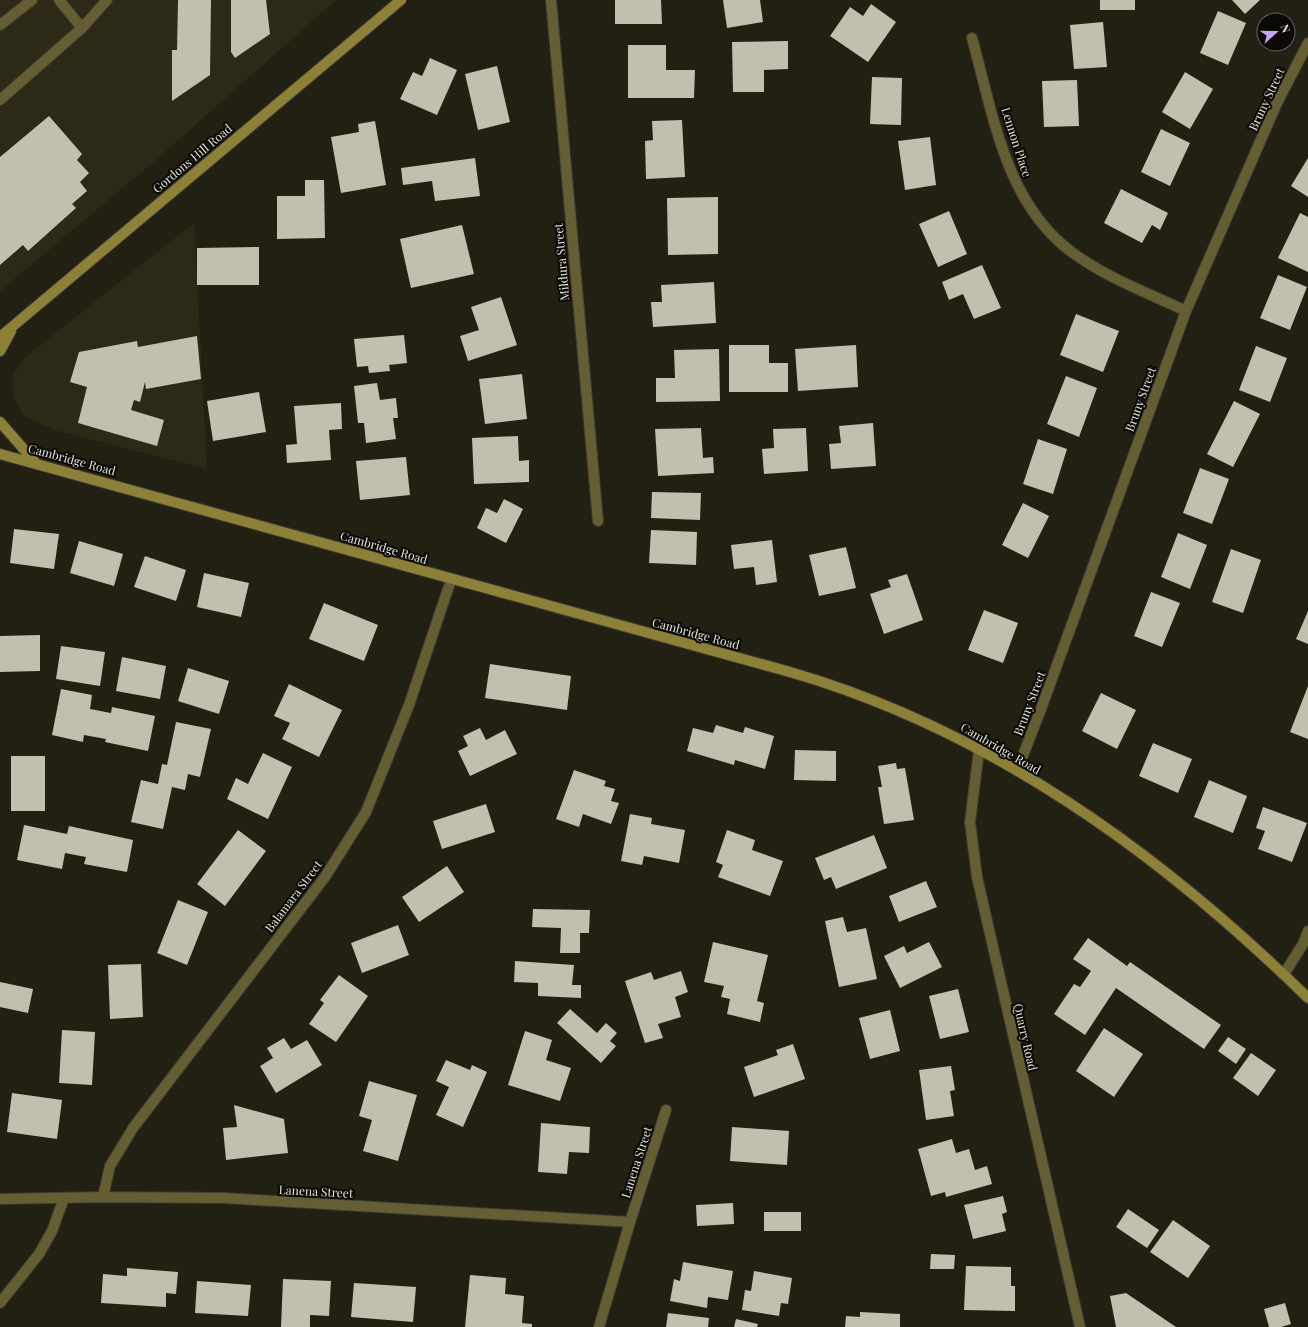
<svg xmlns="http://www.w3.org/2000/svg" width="1308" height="1327" viewBox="0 0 1308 1327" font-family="'Playfair Display',serif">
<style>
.built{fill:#2c2916}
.building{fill:#c1bfae}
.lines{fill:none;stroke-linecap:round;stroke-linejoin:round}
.service-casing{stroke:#3e3c2f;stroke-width:12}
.minor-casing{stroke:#3e3c2f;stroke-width:12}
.secondary-casing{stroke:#3e3c2f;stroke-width:12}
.service{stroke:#655d33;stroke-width:10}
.minor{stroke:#655d33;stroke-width:10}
.secondary{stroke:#8d8039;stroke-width:10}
.labels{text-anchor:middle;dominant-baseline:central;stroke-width:4;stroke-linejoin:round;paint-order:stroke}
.street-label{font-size:12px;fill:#e7e5dd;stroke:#0a0905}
</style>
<rect width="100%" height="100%" fill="#222013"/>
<!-- built -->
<path class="built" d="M 0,0 L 336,0 L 156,160 L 0,291 Z
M 194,223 L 207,469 L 54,430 L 23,415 L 14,397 L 13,376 L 23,359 Z"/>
<!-- building -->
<path class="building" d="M 178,0 L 211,0 L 210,75 L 172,101 L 172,50 L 177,50 Z
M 231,0 L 266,0 L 270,34 L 235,58 L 231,52 Z
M 615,0 L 661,0 L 662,24 L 615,24 Z
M 723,0 L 760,0 L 763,22 L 727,28 Z
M 1100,0 L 1135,0 L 1135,10 L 1100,10 Z
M 1232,0 L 1260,0 L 1245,14 Z
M 871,4 L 896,22 L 868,62 L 830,36 L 850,7 L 863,16 Z
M 1218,11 L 1246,23 L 1228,65 L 1200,53 Z
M 1103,22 L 1107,67 L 1074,69 L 1070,25 Z
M 788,41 L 788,69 L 764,70 L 764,92 L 733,92 L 732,42 Z
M 628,45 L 666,45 L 666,70 L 695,70 L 694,98 L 628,98 Z
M 430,58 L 457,70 L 437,115 L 400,99 L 413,72 L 422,76 Z
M 497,66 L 510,122 L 478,130 L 465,74 Z
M 1185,72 L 1213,89 L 1190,129 L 1162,112 Z
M 872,77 L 902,78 L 901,125 L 870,124 Z
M 1077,80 L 1079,126 L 1044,127 L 1042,81 Z
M 49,116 L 82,154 L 77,160 L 89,173 L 80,182 L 87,191 L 72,204 L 76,208 L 28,251 L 23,245 L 0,265 L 0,157 Z
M 682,120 L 685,177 L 646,179 L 645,141 L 653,140 L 652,121 Z
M 375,121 L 386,185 L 341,193 L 331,137 L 359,132 L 358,124 Z
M 1161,129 L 1190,143 L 1170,186 L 1141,172 Z
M 930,137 L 936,185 L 905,190 L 898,141 Z
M 475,158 L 480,196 L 435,201 L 432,181 L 403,185 L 401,168 Z
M 1308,158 L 1308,197 L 1291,186 Z
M 305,180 L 324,180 L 325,238 L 277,239 L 277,196 L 305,196 Z
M 1121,189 L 1168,213 L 1160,230 L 1152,225 L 1142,243 L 1104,223 Z
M 718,197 L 718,254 L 668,255 L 667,198 Z
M 949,211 L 967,254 L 938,267 L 919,224 Z
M 1300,213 L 1308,217 L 1308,272 L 1278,258 Z
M 462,225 L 474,274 L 411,288 L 400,239 Z
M 259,247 L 259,285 L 197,285 L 197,248 Z
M 982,265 L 1001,308 L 974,319 L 963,294 L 949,300 L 942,282 Z
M 1278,275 L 1307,287 L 1290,330 L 1260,318 Z
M 714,282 L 716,323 L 653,327 L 651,302 L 662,302 L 661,285 Z
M 501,297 L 517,345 L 468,361 L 460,336 L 479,330 L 471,307 Z
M 1076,314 L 1119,331 L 1103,372 L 1060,355 Z
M 404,335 L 407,363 L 389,365 L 390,371 L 369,373 L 368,366 L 357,367 L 354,339 Z
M 197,336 L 201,379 L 146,389 L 145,382 L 140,402 L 134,400 L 131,410 L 164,420 L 157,446 L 78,423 L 87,387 L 70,382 L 79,352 L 137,341 L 138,347 Z
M 729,345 L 769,345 L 769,363 L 788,363 L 788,392 L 729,392 Z
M 856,345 L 858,387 L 798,391 L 795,349 Z
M 1256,346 L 1287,358 L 1270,402 L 1239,390 Z
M 719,349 L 720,401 L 656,402 L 656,378 L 675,378 L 674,350 Z
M 522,374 L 527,419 L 485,424 L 479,379 Z
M 1066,376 L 1097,388 L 1079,437 L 1047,424 Z
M 377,383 L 380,400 L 396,398 L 398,418 L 393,418 L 396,439 L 366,443 L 364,423 L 358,423 L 354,386 Z
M 259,392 L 266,432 L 213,441 L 207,401 Z
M 1234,401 L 1260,414 L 1233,467 L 1207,454 Z
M 341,403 L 342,429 L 329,430 L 331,460 L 287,463 L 286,445 L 297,444 L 294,406 Z
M 873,423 L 876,466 L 831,469 L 829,444 L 841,443 L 839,426 Z
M 701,428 L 703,458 L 713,457 L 714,473 L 658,476 L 655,429 Z
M 806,428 L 808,471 L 764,474 L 762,449 L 774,448 L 773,429 Z
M 518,436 L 519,461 L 529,460 L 529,482 L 474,484 L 472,438 Z
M 1038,439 L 1067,449 L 1053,494 L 1023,484 Z
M 406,457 L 410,495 L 360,500 L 356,461 Z
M 1200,468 L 1229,479 L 1212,524 L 1183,513 Z
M 652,492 L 701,493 L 700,520 L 651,518 Z
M 504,499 L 523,509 L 506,543 L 477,528 L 486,508 L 497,513 Z
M 1023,503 L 1049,516 L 1028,558 L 1002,545 Z
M 14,529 L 59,534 L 54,569 L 10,563 Z
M 651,530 L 697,532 L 696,565 L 649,563 Z
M 1178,533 L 1207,545 L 1190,589 L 1161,577 Z
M 772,540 L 777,582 L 756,585 L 754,567 L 734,569 L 731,545 Z
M 79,541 L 123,554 L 114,586 L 70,573 Z
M 846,547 L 856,588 L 819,596 L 809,555 Z
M 1231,549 L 1261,560 L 1243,613 L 1212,602 Z
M 145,556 L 186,570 L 176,601 L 134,587 Z
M 204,573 L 249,583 L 241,617 L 197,607 Z
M 907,574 L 923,620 L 884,634 L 870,594 L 891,587 L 888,580 Z
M 1151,592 L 1180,603 L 1162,647 L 1134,636 Z
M 324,603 L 378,625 L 364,661 L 309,639 Z
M 984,610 L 1018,623 L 1003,663 L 968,650 Z
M 1308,611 L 1308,644 L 1296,639 Z
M 40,635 L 40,671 L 0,672 L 0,636 Z
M 61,646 L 105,652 L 100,686 L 56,679 Z
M 122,657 L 166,666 L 160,699 L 116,691 Z
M 490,664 L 571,676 L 567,710 L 485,698 Z
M 188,668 L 229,681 L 219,714 L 178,701 Z
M 289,684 L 342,710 L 319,757 L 282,739 L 290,723 L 274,716 Z
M 1308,686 L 1308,739 L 1290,732 Z
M 61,689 L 92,695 L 90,709 L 111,713 L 112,707 L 155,716 L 148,751 L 105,742 L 106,739 L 84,735 L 83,742 L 52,735 Z
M 1101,693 L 1136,710 L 1117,749 L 1082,731 Z
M 176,722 L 211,729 L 200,777 L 188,774 L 185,790 L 172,787 L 163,829 L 131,822 L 141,780 L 158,784 L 162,764 L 167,765 Z
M 716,725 L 743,733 L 745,727 L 774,736 L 765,769 L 735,760 L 734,765 L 687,751 L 693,728 L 713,733 Z
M 480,728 L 486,740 L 505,730 L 517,754 L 470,776 L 458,751 L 468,746 L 463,736 Z
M 1153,743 L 1192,759 L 1178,793 L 1139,776 Z
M 795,750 L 836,751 L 836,781 L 794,780 Z
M 263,753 L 292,767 L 268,819 L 227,799 L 236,778 L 248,784 Z
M 11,756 L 45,756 L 45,811 L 11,811 Z
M 896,763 L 897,769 L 905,768 L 914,820 L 884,824 L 878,787 L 882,787 L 878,766 Z
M 574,770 L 606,781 L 604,786 L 615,789 L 611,801 L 619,803 L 611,824 L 583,814 L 579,827 L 556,819 Z
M 1209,780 L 1247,796 L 1233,833 L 1194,817 Z
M 486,804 L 495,832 L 442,849 L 433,821 Z
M 1263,807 L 1307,823 L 1292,862 L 1258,849 L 1265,831 L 1256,828 Z
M 630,814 L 652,818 L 651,824 L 685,830 L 679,863 L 644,856 L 642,865 L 621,861 Z
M 24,825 L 67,834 L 69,826 L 133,840 L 127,872 L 84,864 L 86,857 L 65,853 L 62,869 L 17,860 Z
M 238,830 L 266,851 L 225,906 L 197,884 Z
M 727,830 L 755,840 L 752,850 L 783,861 L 770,896 L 718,877 L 723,865 L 716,862 Z
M 874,835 L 887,868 L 836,889 L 831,877 L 824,880 L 815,858 Z
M 447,866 L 464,892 L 419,922 L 402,897 Z
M 926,881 L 937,907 L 899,922 L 889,896 Z
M 178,900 L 208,912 L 187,965 L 157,953 Z
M 533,909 L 590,910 L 589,933 L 580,933 L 580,953 L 560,953 L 561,928 L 532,927 Z
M 843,917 L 847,932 L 866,928 L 877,979 L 839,987 L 825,921 Z
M 398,925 L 409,955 L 362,973 L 351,943 Z
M 1088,938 L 1127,966 L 1130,962 L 1221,1025 L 1204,1049 L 1116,988 L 1085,1035 L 1054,1014 L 1074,984 L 1080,987 L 1091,971 L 1073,959 Z
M 713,942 L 768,955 L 757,1001 L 764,1003 L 760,1022 L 727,1014 L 730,999 L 721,997 L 724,986 L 704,982 Z
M 929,942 L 942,967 L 900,988 L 884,956 L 904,946 L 907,953 Z
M 515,961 L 574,965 L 572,985 L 581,985 L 581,998 L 538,996 L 538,983 L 514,982 Z
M 141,964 L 143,1017 L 110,1019 L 108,965 Z
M 681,971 L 688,992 L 675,997 L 681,1017 L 658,1024 L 663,1038 L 645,1043 L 625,981 L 651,972 L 654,980 Z
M 339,975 L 368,996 L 336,1042 L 309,1024 L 324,1003 L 320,1000 Z
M 0,982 L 33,989 L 28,1013 L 0,1007 Z
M 958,989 L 969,1032 L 940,1039 L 929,996 Z
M 570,1009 L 597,1033 L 606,1023 L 617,1033 L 610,1041 L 616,1046 L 601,1063 L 557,1023 Z
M 890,1010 L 900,1051 L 870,1059 L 859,1018 Z
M 1104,1028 L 1143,1054 L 1114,1097 L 1076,1071 Z
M 62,1030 L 95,1032 L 92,1085 L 59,1083 Z
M 525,1031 L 552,1040 L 546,1060 L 571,1068 L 560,1101 L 508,1085 Z
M 1228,1037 L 1246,1049 L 1236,1064 L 1218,1051 Z
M 284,1038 L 291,1049 L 307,1040 L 322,1065 L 276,1093 L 260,1066 L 273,1058 L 267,1048 Z
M 793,1044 L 805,1079 L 754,1097 L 744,1067 L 778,1055 L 776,1050 Z
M 1251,1053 L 1276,1070 L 1258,1096 L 1233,1078 Z
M 446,1060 L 470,1070 L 472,1065 L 487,1072 L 463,1127 L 436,1115 L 449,1087 L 436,1081 Z
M 951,1066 L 955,1090 L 950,1091 L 954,1116 L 926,1120 L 919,1070 Z
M 369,1081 L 417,1095 L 398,1161 L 363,1151 L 372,1120 L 359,1116 Z
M 12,1093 L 62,1100 L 57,1139 L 7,1132 Z
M 234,1105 L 284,1119 L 288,1153 L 226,1160 L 223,1128 L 237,1127 Z
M 541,1123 L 590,1127 L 589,1153 L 569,1152 L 567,1174 L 538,1172 Z
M 732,1127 L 789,1131 L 787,1165 L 730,1161 Z
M 952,1139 L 956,1153 L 969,1149 L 975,1170 L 987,1166 L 992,1184 L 946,1197 L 945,1192 L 931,1196 L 918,1149 Z
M 1003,1196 L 1007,1212 L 1002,1214 L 1006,1231 L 973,1239 L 964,1205 Z
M 733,1203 L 734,1224 L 697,1226 L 696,1205 Z
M 1128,1209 L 1159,1230 L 1147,1248 L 1116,1227 Z
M 764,1212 L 801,1212 L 801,1231 L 764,1231 Z
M 1173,1220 L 1210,1246 L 1188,1278 L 1150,1252 Z
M 931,1254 L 955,1255 L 954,1269 L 930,1269 Z
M 683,1262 L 733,1271 L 728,1300 L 708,1297 L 707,1308 L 670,1301 L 674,1279 L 680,1281 Z
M 966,1266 L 1011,1267 L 1011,1286 L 1015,1286 L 1015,1311 L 964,1310 Z
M 127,1268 L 178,1272 L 176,1294 L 166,1293 L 166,1307 L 101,1303 L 103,1274 L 127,1276 Z
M 754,1271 L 792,1278 L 788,1304 L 781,1303 L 779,1316 L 742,1310 L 745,1290 L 751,1291 Z
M 470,1275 L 506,1278 L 505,1294 L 524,1296 L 522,1323 L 532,1324 L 532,1327 L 465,1327 Z
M 283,1279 L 331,1281 L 329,1316 L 310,1315 L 310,1327 L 281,1327 Z
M 197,1281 L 251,1285 L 248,1316 L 195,1313 Z
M 354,1283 L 416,1287 L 413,1322 L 351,1317 Z
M 1126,1293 L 1176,1327 L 1116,1327 L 1110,1296 Z
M 1285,1303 L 1291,1324 L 1281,1327 L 1269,1327 L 1264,1309 Z
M 860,1312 L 900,1314 L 900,1327 L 845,1327 L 846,1316 L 860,1317 Z
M 668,1313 L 709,1318 L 708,1327 L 666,1327 Z
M 736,1319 L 758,1324 L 757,1327 L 734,1327 Z"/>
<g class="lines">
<!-- service casing -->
<g class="service-casing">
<path id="service" d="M 59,0 L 82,28
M 0,25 L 32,0
M 0,100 L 82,28 L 107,0"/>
</g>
<!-- minor casing -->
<g class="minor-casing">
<path id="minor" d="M 551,0 L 598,521
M 972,38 C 993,113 1005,204 1073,253 C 1107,278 1148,293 1186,311
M 979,750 L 970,822 L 977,877 L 1080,1327
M 1017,771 L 1041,709 L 1186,311 L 1277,103 L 1308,43
M 1284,974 L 1303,944 L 1308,931
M 103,1197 L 110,1166 L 133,1128 L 325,877 L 366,812 L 409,705 L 451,580
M 0,1199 L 103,1197 L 224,1198 L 630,1222
M 0,1303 L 39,1254 L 52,1231 L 64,1198
M 599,1327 L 630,1222 L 666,1110"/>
</g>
<!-- secondary casing -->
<g class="secondary-casing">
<path id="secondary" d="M 0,337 L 401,0
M 0,351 L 11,331
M 0,422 L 35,462
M 0,454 L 790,672 C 990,730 1160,853 1308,998"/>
</g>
<!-- service -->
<use href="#service" class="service"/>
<!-- minor -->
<use href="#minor" class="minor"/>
<!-- secondary -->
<use href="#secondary" class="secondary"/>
</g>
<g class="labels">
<!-- street labels -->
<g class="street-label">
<text transform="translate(1266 99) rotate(-65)">Bruny Street</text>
<text transform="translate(1017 142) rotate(72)">Lennon Place</text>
<text transform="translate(192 158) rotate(-40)">Gordons Hill Road</text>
<text transform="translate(561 262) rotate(-95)">Mildura Street</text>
<text transform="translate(1140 399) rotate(-70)">Bruny Street</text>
<text transform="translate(72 459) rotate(15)">Cambridge Road</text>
<text transform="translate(384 547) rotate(16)">Cambridge Road</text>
<text transform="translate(696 633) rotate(15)">Cambridge Road</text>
<text transform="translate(1029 703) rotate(-69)">Bruny Street</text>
<text transform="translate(1001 748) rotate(30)">Cambridge Road</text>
<text transform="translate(293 896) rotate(-53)">Balamara Street</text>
<text transform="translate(1026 1037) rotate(77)">Quarry Road</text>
<text transform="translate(636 1162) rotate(-72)">Lanena Street</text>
<text transform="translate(316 1191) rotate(3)">Lanena Street</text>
</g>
</g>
<!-- north arrow -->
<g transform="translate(1276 32) rotate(69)"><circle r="19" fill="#0a0905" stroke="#62615b"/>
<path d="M0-3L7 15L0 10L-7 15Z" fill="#c6a6f0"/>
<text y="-6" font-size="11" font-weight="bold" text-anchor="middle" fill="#e7e5dd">N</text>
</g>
</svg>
